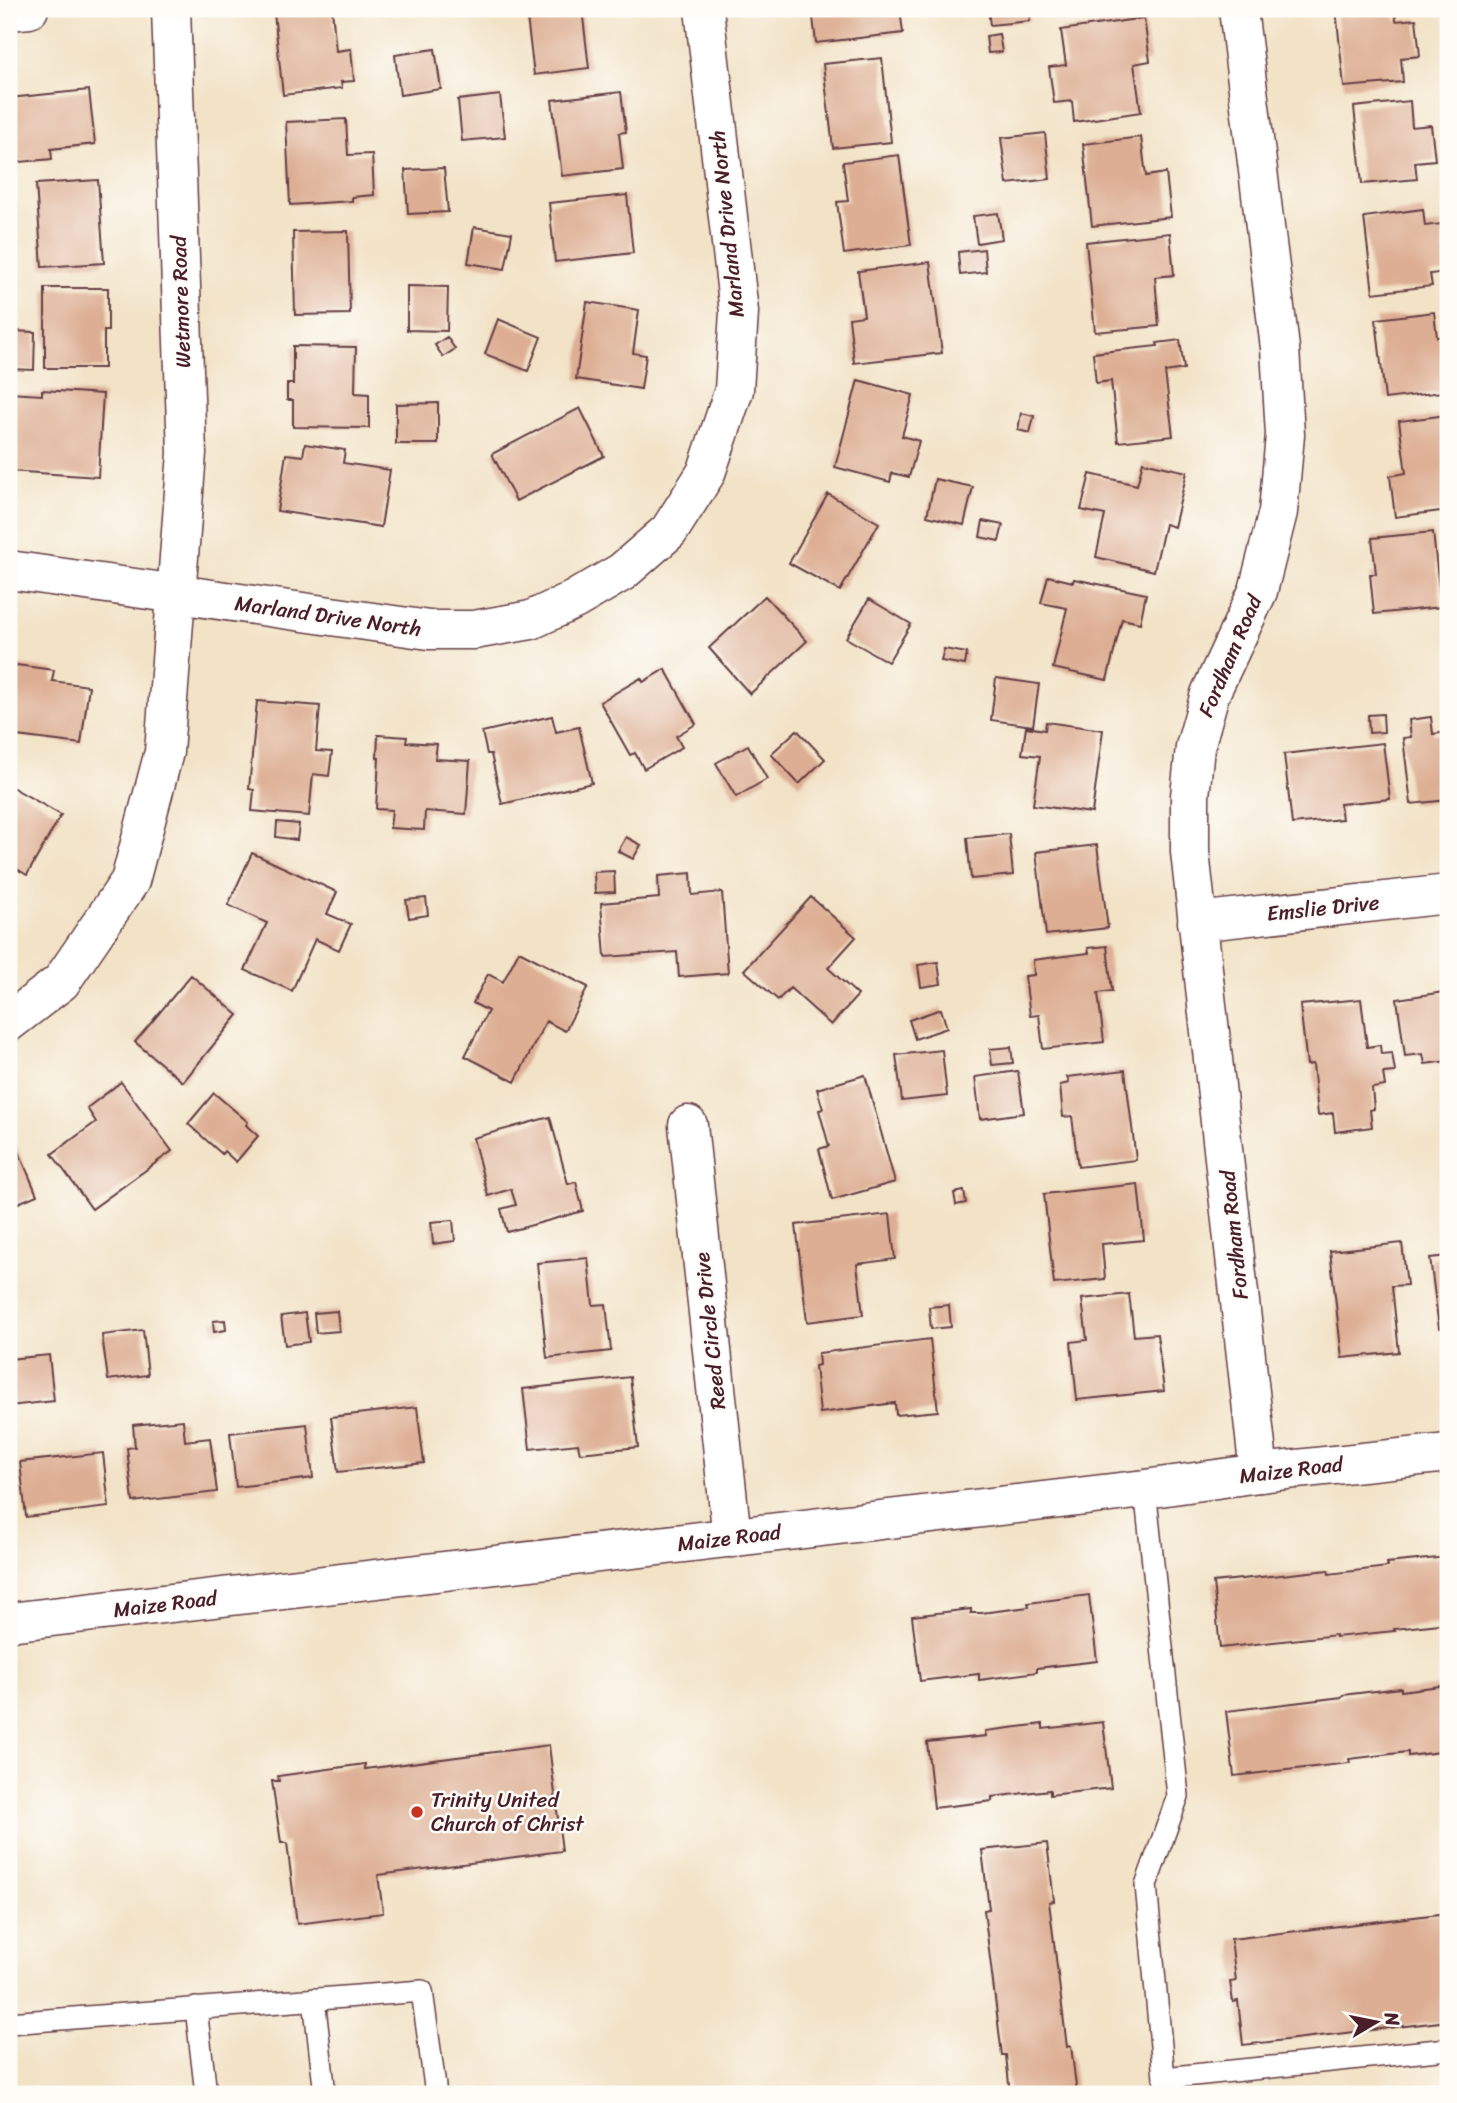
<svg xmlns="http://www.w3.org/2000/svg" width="1457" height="2103" viewBox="0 0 1457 2103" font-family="Sriracha,sans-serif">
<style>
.building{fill:#ddae93}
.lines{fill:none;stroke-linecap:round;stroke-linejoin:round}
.lane-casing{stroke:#633c42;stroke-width:24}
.street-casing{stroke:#633c42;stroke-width:41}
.secondary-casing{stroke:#633c42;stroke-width:41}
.lane{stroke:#fff;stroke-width:21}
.street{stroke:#fff;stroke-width:38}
.secondary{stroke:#fff;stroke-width:38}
.poi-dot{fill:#c8321e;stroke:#fdfcf7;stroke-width:2.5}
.labels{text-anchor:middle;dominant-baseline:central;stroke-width:5;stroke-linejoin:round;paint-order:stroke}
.street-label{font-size:21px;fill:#4a1f2b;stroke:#fdfcf7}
.poi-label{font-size:21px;fill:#4a1f2b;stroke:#fdfcf7;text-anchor:start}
</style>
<rect width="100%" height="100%" fill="#fdfcf7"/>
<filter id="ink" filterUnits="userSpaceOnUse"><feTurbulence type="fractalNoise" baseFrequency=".0143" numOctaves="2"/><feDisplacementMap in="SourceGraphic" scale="14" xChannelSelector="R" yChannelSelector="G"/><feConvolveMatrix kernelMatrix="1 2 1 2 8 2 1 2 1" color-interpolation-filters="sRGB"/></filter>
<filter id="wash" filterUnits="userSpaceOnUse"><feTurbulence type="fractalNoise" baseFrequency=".00686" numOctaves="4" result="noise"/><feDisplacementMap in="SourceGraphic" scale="28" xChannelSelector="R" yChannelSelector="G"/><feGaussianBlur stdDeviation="1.57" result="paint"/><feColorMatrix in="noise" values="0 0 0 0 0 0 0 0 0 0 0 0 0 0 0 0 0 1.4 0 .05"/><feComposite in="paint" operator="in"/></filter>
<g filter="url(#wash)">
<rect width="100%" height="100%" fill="#f2e2c6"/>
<g id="blocks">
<!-- building -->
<path class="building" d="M 308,9 L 332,9 L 336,51 L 351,49 L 354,81 L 341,82 L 342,88 L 283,95 L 274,13 Z
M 526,9 L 582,9 L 589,68 L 534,75 Z
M 812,9 L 900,9 L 903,33 L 816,43 Z
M 988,9 L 1029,9 L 1030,21 L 990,25 Z
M 1336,9 L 1395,9 L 1396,21 L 1416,19 L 1420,56 L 1401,58 L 1403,82 L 1344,87 Z
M 1144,18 L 1150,61 L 1134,64 L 1141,112 L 1074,122 L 1072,101 L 1054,103 L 1049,67 L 1066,65 L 1061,30 Z
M 999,34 L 1002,52 L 988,53 L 986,36 Z
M 435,49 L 441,89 L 400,95 L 395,55 Z
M 882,58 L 891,142 L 833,148 L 823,64 Z
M 89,90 L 95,144 L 51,149 L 52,159 L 9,163 L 9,98 Z
M 621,92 L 626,132 L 619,133 L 623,169 L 562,176 L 552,100 Z
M 500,95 L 505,137 L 462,141 L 458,100 Z
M 1410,101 L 1412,127 L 1431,125 L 1435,160 L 1415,162 L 1417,179 L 1362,184 L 1354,107 Z
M 346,119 L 348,155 L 372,154 L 374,195 L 352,197 L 352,201 L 290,205 L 286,122 Z
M 1045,133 L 1050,179 L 1007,184 L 1001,138 Z
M 1141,137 L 1146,176 L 1166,173 L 1171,217 L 1092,226 L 1083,144 Z
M 899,155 L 911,245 L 844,254 L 837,202 L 848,201 L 843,162 Z
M 444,168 L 448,212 L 408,214 L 405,170 Z
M 98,180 L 104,263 L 42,267 L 36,184 Z
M 627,195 L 633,253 L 555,262 L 549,203 Z
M 1423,209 L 1425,226 L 1441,224 L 1446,272 L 1430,274 L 1432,286 L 1373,293 L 1364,217 Z
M 998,213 L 1002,239 L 977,243 L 973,216 Z
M 474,227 L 512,233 L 505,269 L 468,263 Z
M 348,231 L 350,314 L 295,315 L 293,232 Z
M 1170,233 L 1174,275 L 1155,277 L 1159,326 L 1095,332 L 1086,242 Z
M 984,249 L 986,272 L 960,275 L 958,252 Z
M 930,262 L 942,353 L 854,363 L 849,318 L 864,316 L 858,271 Z
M 407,286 L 448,287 L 447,331 L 407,330 Z
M 45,288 L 108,288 L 108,331 L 104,331 L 104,368 L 45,368 Z
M 587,302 L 639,310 L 633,353 L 646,355 L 641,389 L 576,379 Z
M 1434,312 L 1437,337 L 1448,336 L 1448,382 L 1442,383 L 1443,392 L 1385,399 L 1376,319 Z
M 498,319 L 541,337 L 528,371 L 485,354 Z
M 9,331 L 35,332 L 34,370 L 9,369 Z
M 447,337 L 455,349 L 443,357 L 435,345 Z
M 1180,340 L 1184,369 L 1165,372 L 1173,436 L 1118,442 L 1111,381 L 1096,383 L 1093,353 L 1158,346 L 1157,343 Z
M 293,346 L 356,347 L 355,393 L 369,394 L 369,428 L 293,427 L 293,400 L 287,400 L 287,384 L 293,384 Z
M 858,380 L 913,395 L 902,436 L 919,441 L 909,477 L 892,473 L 890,482 L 835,467 Z
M 42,390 L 103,394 L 98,477 L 9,471 L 9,393 L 42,395 Z
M 438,403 L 438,444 L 396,444 L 396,404 Z
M 580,408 L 604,456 L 516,501 L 492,454 Z
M 1021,413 L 1034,416 L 1030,433 L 1018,430 Z
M 1448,415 L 1448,510 L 1395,517 L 1390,476 L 1406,473 L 1399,421 Z
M 305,444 L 345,450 L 343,463 L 390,470 L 381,527 L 277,511 L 286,454 L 303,456 Z
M 1143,462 L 1187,472 L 1174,527 L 1165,524 L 1154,571 L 1096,557 L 1105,515 L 1081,510 L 1090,474 L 1137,485 Z
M 935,479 L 973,487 L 964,525 L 927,516 Z
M 828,494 L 879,523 L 840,591 L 789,563 Z
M 983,521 L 1003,525 L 999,541 L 980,537 Z
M 1433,532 L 1441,607 L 1374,614 L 1370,574 L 1376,574 L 1372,538 Z
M 1048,576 L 1073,582 L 1074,579 L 1146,594 L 1140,623 L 1122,619 L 1107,680 L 1053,668 L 1067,608 L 1041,603 Z
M 765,596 L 807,641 L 750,694 L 709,648 Z
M 869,599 L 911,624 L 888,662 L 846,638 Z
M 944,649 L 967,653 L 965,665 L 941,661 Z
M 9,664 L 54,670 L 52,681 L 89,686 L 81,744 L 9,735 Z
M 665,669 L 696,724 L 676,736 L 682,747 L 644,769 L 635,753 L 630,755 L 600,702 L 641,678 L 643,682 Z
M 996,678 L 1039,684 L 1033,726 L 991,720 Z
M 257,701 L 320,706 L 316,751 L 332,752 L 329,776 L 313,774 L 309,816 L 252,811 L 254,790 L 249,789 Z
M 1383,714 L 1384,732 L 1369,733 L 1368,715 Z
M 552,716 L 556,732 L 579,727 L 592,783 L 502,804 L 491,754 L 487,754 L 482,732 Z
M 1431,717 L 1433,734 L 1448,732 L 1448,800 L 1411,804 L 1403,738 L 1411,737 L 1409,720 Z
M 1046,722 L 1103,730 L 1092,813 L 1033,805 L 1040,756 L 1022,754 L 1026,727 L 1045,730 Z
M 797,730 L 825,759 L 799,784 L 771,754 Z
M 378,735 L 407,737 L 406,742 L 437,744 L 435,759 L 470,761 L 466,814 L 425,811 L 424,830 L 390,828 L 392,810 L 376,809 L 379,758 L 377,758 Z
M 1383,743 L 1390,799 L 1340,804 L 1342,819 L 1292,824 L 1284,754 Z
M 748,745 L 767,779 L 736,797 L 716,763 Z
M 10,786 L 61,815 L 27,875 L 15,868 L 9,879 Z
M 277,822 L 299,824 L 297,840 L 276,837 Z
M 1009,834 L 1013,875 L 971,879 L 967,838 Z
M 626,837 L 641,845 L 633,859 L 618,851 Z
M 1097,845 L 1108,928 L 1046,935 L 1036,852 Z
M 252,853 L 337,892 L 327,914 L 351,924 L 339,950 L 315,939 L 292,991 L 245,970 L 267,923 L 228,905 Z
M 614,871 L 615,892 L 595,893 L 594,872 Z
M 691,873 L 692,895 L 722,892 L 728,973 L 679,977 L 677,952 L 605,957 L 601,903 L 659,898 L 658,876 Z
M 811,897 L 856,937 L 828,968 L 858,995 L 831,1025 L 790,988 L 778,1000 L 744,970 Z
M 426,898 L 428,915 L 409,918 L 406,900 Z
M 1107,946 L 1112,991 L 1098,993 L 1104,1042 L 1043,1049 L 1039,1015 L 1030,1016 L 1025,976 L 1034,975 L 1033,960 L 1089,953 L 1088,948 Z
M 519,951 L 588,987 L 565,1031 L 546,1021 L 515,1082 L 465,1056 L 488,1011 L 473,1003 L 488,974 L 503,982 Z
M 938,962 L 941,984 L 921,987 L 918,965 Z
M 191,975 L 238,1015 L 183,1082 L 135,1042 Z
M 1444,992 L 1445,1003 L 1448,1003 L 1448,1061 L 1425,1064 L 1423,1054 L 1405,1056 L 1397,999 Z
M 1361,999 L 1367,1047 L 1380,1045 L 1381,1054 L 1392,1053 L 1395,1072 L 1383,1073 L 1385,1086 L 1372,1088 L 1374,1109 L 1370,1110 L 1372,1127 L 1335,1132 L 1333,1113 L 1318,1115 L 1313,1064 L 1307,1065 L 1300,1005 Z
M 941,1009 L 947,1028 L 915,1039 L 909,1020 Z
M 1011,1047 L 1013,1063 L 992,1065 L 990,1049 Z
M 942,1050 L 947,1096 L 902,1101 L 896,1055 Z
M 1125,1070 L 1136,1160 L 1078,1167 L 1072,1116 L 1063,1117 L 1060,1085 L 1069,1083 L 1067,1077 Z
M 1018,1071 L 1024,1113 L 980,1119 L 975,1077 Z
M 865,1075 L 895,1182 L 832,1200 L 819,1149 L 829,1146 L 819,1110 L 823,1109 L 817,1089 Z
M 121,1082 L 172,1151 L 92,1209 L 52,1154 L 96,1122 L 87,1108 Z
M 214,1093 L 248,1122 L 246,1125 L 258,1136 L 236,1162 L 224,1151 L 222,1154 L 188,1124 Z
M 550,1117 L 568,1184 L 576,1182 L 583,1211 L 507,1232 L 501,1209 L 516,1205 L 511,1189 L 488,1196 L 473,1138 Z
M 14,1140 L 37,1195 L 9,1207 L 9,1142 Z
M 1138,1184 L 1144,1240 L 1102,1244 L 1105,1279 L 1054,1284 L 1044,1194 Z
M 964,1191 L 966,1203 L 956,1205 L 954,1193 Z
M 890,1214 L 895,1259 L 857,1264 L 863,1315 L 807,1322 L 796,1225 Z
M 453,1220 L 455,1241 L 433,1244 L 431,1222 Z
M 1402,1243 L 1407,1285 L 1392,1286 L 1399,1352 L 1342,1358 L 1330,1251 Z
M 1448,1256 L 1448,1327 L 1439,1328 L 1430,1258 Z
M 588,1258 L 593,1305 L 606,1304 L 611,1351 L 547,1358 L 537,1263 Z
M 1129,1294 L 1134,1336 L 1157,1334 L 1164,1391 L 1077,1400 L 1071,1342 L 1087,1340 L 1082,1299 Z
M 949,1305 L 951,1327 L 931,1329 L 929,1307 Z
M 337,1311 L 339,1331 L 316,1333 L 314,1313 Z
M 305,1313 L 309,1342 L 285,1345 L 281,1316 Z
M 225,1320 L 226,1330 L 214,1332 L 213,1321 Z
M 143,1330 L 148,1375 L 108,1380 L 102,1335 Z
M 930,1339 L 938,1411 L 896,1415 L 895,1403 L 820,1413 L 815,1366 L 819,1365 L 818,1353 Z
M 49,1355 L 54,1401 L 9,1406 L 9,1359 Z
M 630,1377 L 638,1447 L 580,1453 L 578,1444 L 530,1449 L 523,1389 Z
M 417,1407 L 424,1463 L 338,1472 L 331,1417 Z
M 183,1420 L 185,1441 L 210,1438 L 217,1492 L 133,1502 L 127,1448 L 135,1447 L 133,1425 Z
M 307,1424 L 313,1478 L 236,1487 L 230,1433 Z
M 103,1453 L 109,1507 L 26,1517 L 20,1462 Z
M 1448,1557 L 1448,1623 L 1394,1629 L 1395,1631 L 1336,1637 L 1336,1635 L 1220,1648 L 1213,1582 L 1328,1570 L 1329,1574 L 1388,1567 L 1387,1563 Z
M 1089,1595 L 1097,1661 L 1037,1668 L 1037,1672 L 979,1680 L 979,1674 L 920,1681 L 912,1616 L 971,1609 L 971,1613 L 981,1613 L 1029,1607 L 1028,1603 Z
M 1448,1685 L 1448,1751 L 1408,1756 L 1408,1752 L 1349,1759 L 1350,1763 L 1234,1776 L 1226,1711 L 1342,1697 L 1343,1695 L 1401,1688 L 1401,1691 Z
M 1103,1722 L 1111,1788 L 1050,1795 L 1050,1790 L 992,1797 L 992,1801 L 934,1808 L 927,1742 L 986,1736 L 985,1731 L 1043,1724 L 1043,1729 Z
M 549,1745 L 562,1851 L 378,1875 L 383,1913 L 297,1924 L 287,1843 L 281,1843 L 272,1781 L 279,1781 L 278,1776 L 365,1764 L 365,1769 Z
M 1047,1843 L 1054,1901 L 1049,1902 L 1067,2047 L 1071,2046 L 1077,2094 L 1010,2094 L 1006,2055 L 1002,2055 L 984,1910 L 989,1909 L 982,1850 Z
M 1448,1913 L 1448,2021 L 1243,2045 L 1238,2001 L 1233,2002 L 1230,1982 L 1236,1981 L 1231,1939 Z"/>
</g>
</g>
<g filter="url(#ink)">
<use href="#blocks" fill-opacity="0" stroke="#633c42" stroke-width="2"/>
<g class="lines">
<!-- lane casing -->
<g class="lane-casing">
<path id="lane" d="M 1145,1489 L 1178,1796 L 1146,1885 L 1164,2078 L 1448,2049
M 314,1999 L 325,2094
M 196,2008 L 206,2094
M 9,2023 L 422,1991 L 436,2094"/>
</g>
<!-- street casing -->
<g class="street-casing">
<path id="street" d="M 1238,9 L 1280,348 L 1285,435 L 1278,512 L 1258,591 L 1210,694 L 1195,747 L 1190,796 L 1190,852 L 1259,1473
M 9,11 L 29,9
M 9,570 L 429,630 L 474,630 L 531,620 L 574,600 L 622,572 L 669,531 L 706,473 L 734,390 L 739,312 L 704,9
M 1197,922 L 1448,894
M 9,1022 L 61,982 L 130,881 L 164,752 L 187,453 L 171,9
M 688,1125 L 732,1538"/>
</g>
<!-- secondary casing -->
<g class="secondary-casing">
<path id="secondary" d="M 9,1622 L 1145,1489 L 1259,1473 L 1448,1453"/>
</g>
<!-- lane -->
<use href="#lane" class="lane"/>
<!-- street -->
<use href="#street" class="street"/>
<!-- secondary -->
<use href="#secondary" class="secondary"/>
</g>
</g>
<!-- markers -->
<circle class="poi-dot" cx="417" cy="1812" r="7"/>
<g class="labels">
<!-- street labels -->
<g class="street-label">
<text transform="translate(727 224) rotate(-96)">Marland Drive North</text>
<text transform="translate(181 302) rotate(-92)">Wetmore Road</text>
<text transform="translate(328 616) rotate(8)">Marland Drive North</text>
<text transform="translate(1230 656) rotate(-67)">Fordham Road</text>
<text transform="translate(1323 908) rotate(-6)">Emslie Drive</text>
<text transform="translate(1234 1235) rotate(-96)">Fordham Road</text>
<text transform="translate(710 1331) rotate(-96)">Reed Circle Drive</text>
<text transform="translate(1291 1470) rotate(-7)">Maize Road</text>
<text transform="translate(729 1538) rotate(-7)">Maize Road</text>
<text transform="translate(165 1604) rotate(-7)">Maize Road</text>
</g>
<!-- poi labels -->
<g class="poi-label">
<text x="431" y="1800">Trinity United<tspan x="431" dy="24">Church of Christ</tspan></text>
</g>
</g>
<!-- margin -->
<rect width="1457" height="2103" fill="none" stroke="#fdfcf7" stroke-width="35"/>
<!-- north arrow -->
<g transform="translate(1376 2022) rotate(80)" stroke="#fdfcf7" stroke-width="5" paint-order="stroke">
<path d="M0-5L12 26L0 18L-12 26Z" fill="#4a1f2b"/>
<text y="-10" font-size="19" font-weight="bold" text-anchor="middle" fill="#4a1f2b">N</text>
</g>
</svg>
